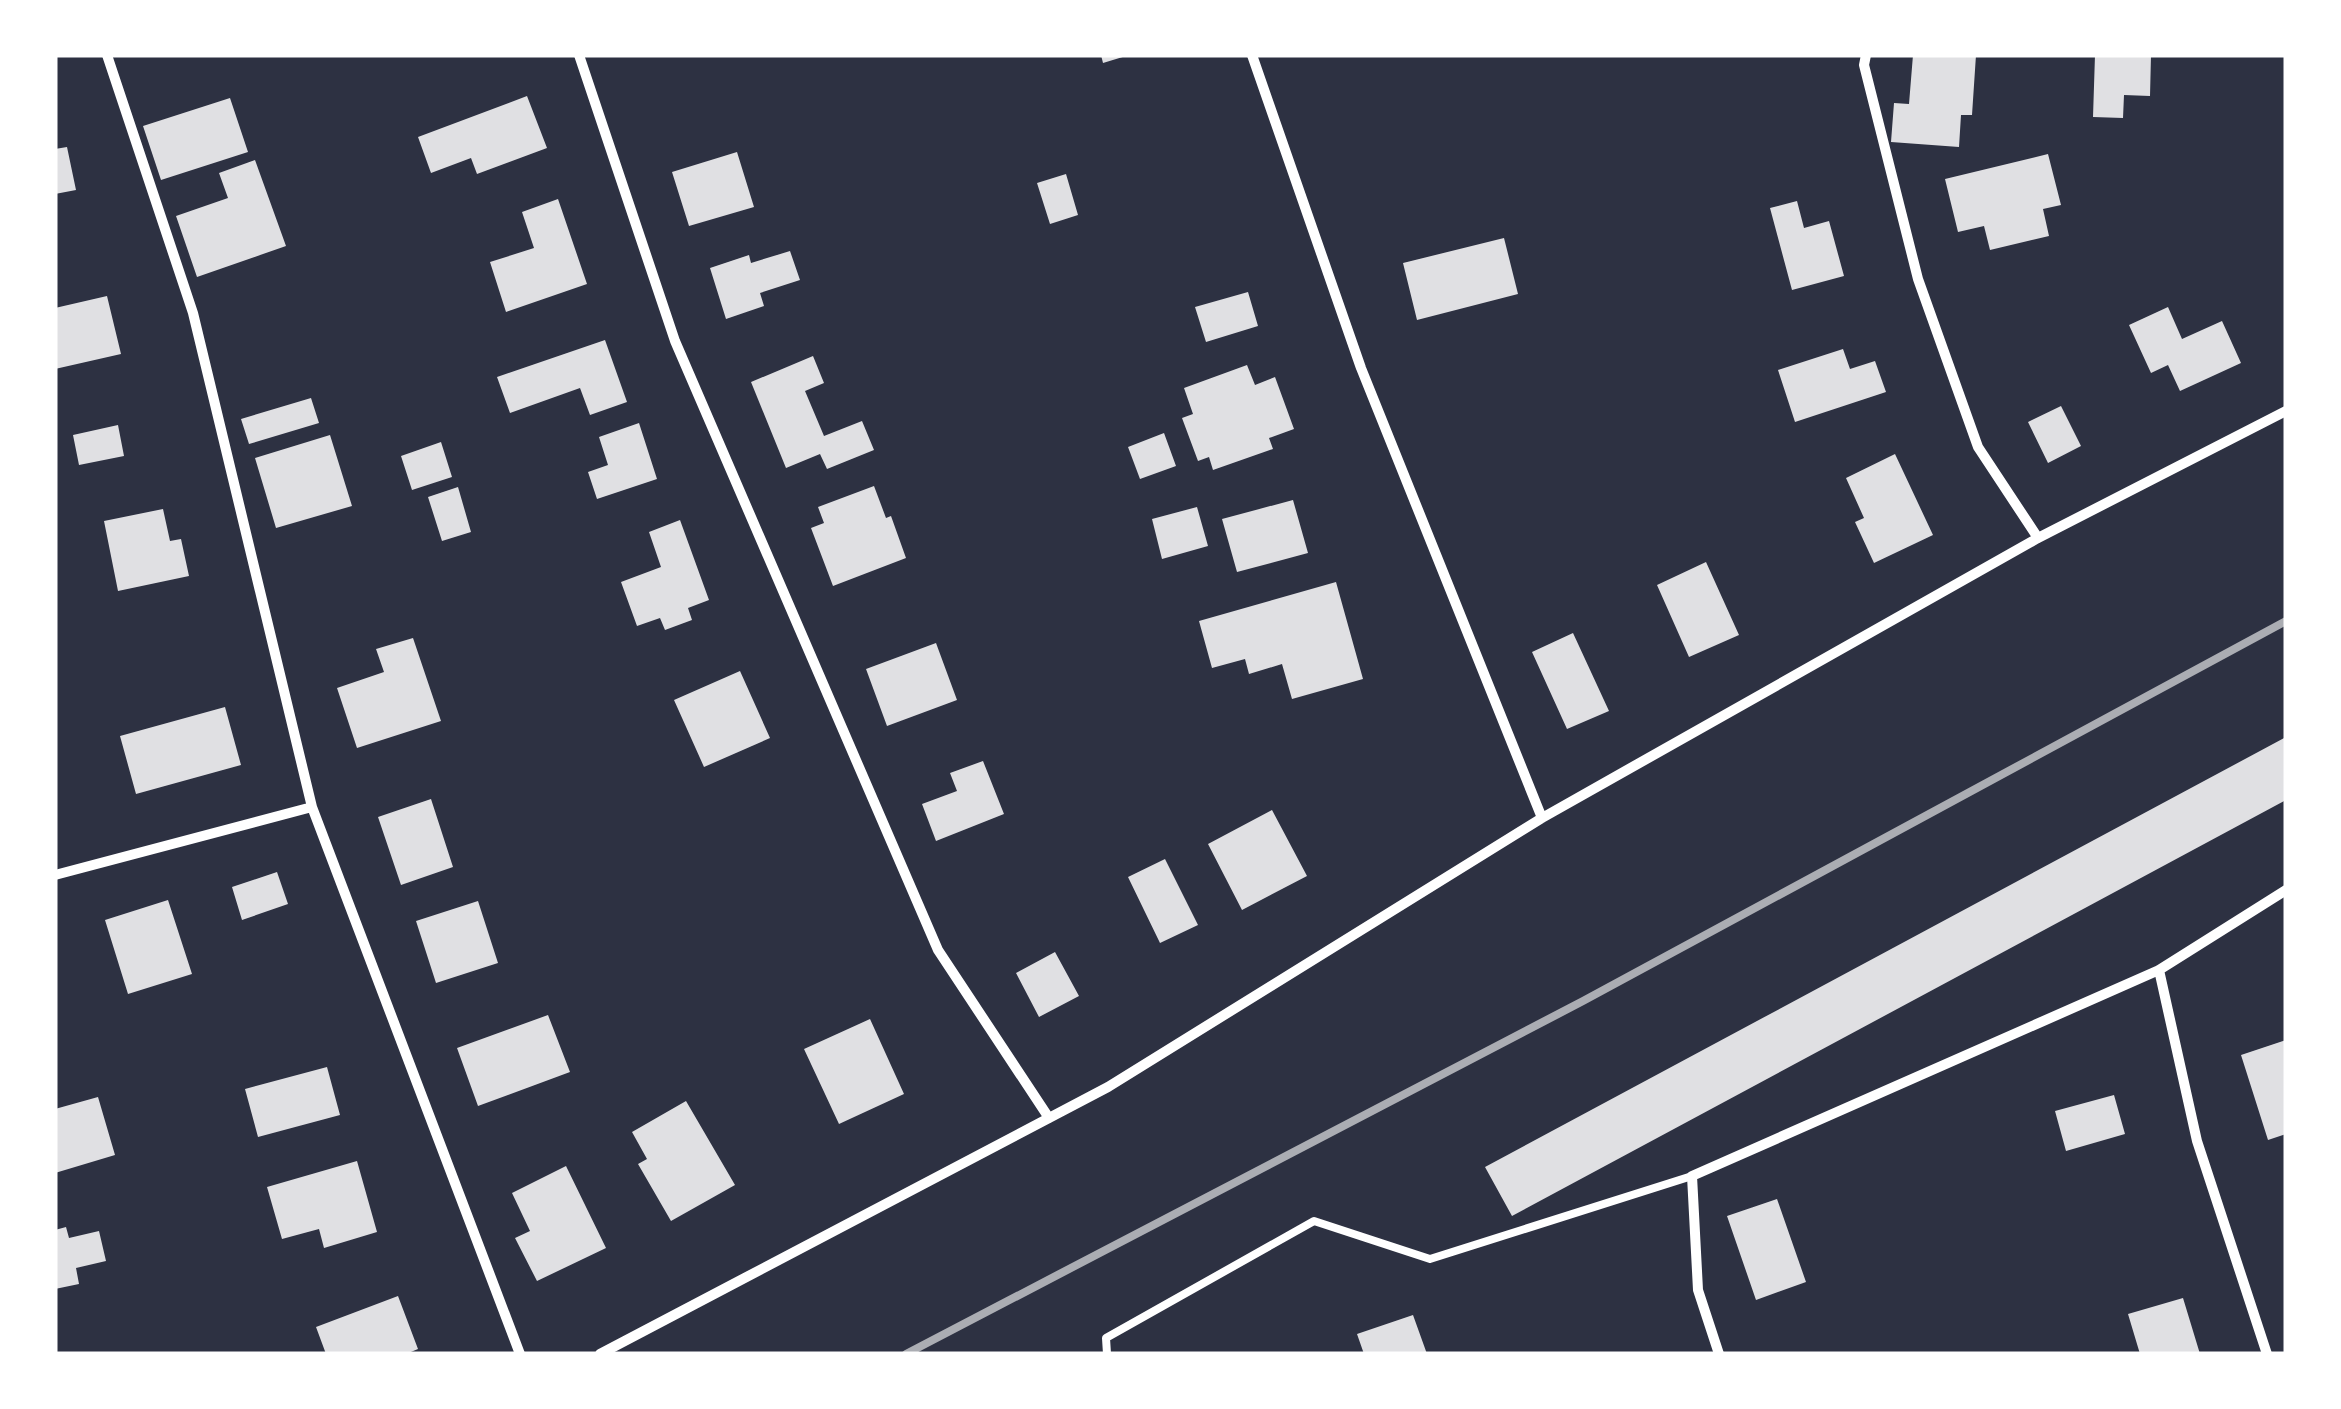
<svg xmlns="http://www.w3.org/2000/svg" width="2341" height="1409" viewBox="0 0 2341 1409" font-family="'Source Sans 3',sans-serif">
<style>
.building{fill:#e0e0e3}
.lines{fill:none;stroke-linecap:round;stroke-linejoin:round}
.service{stroke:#fff;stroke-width:8}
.minor{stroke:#fff;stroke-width:10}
.rail{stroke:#abadb3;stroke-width:8}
</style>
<rect width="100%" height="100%" fill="#2d3142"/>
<!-- building -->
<path class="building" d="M 1101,55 L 1126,55 L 1126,56 L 1103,63 Z
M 1913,55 L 1976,55 L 1972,115 L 1961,115 L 1959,147 L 1891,142 L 1894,103 L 1909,104 Z
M 2095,55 L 2151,55 L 2150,96 L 2124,95 L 2123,118 L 2093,117 Z
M 527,96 L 547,148 L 477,174 L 471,158 L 431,173 L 418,137 Z
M 230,98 L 248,152 L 161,180 L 143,126 Z
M 67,147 L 76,190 L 55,194 L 55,149 Z
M 737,152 L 754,207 L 689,226 L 672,172 Z
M 2048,154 L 2061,205 L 2043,209 L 2049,236 L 1990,250 L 1984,226 L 1958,232 L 1945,179 Z
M 255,160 L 286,246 L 197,277 L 176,216 L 228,198 L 219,173 Z
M 1066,174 L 1078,215 L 1050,224 L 1037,183 Z
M 558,199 L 587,284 L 506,312 L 490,262 L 534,248 L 522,212 Z
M 1797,201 L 1804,228 L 1829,221 L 1844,276 L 1792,290 L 1770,208 Z
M 1504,238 L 1518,294 L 1417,320 L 1403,263 Z
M 790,251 L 800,280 L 760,293 L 764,306 L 726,319 L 710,268 L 749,255 L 751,263 Z
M 1248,292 L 1258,326 L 1206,342 L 1195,307 Z
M 107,296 L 121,354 L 55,369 L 55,308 Z
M 2168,307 L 2182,339 L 2222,321 L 2241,363 L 2180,391 L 2168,365 L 2151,373 L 2129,325 Z
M 605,340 L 627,402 L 590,415 L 580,388 L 510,413 L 497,377 Z
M 1843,349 L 1850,369 L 1875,361 L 1886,392 L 1795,422 L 1778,370 Z
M 813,356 L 824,383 L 805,391 L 824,436 L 862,421 L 874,450 L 827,469 L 820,454 L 786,468 L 751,382 Z
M 1247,365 L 1255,385 L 1275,377 L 1294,429 L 1269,438 L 1273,449 L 1213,470 L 1209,457 L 1198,461 L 1182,418 L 1193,414 L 1184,388 Z
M 311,398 L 319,423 L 249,444 L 241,419 Z
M 2061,406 L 2081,446 L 2048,463 L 2028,422 Z
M 639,423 L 657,479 L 597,499 L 588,472 L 608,465 L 599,437 Z
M 118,425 L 124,456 L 79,465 L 73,435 Z
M 1164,433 L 1176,466 L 1140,479 L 1128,447 Z
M 330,435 L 352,506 L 276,528 L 255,458 Z
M 441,442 L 452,477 L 412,490 L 401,456 Z
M 1895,454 L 1933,535 L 1874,563 L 1855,522 L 1864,518 L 1846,478 Z
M 874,486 L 886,518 L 891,516 L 906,558 L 833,586 L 811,528 L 824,523 L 818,507 Z
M 458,487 L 471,532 L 442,541 L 428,497 Z
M 1293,500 L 1308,553 L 1237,572 L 1222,519 Z
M 1197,507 L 1208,546 L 1162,559 L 1152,519 Z
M 163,509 L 170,541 L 181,539 L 189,576 L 118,591 L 104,521 Z
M 680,520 L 709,600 L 688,608 L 692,620 L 665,630 L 660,618 L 637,626 L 621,582 L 661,567 L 649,532 Z
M 1706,562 L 1739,635 L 1689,657 L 1657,585 Z
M 1336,582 L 1363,679 L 1292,699 L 1282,664 L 1249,674 L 1245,659 L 1212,668 L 1199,621 Z
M 1573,633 L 1609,711 L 1567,729 L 1532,652 Z
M 413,638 L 441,721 L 357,748 L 337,688 L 384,672 L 376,649 Z
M 936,643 L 957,700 L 887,726 L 866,669 Z
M 740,671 L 770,738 L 704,767 L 674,700 Z
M 225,707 L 241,765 L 136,794 L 120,736 Z
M 2286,737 L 2286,800 L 1512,1216 L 1485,1167 Z
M 983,761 L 1004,814 L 936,841 L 922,804 L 957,791 L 950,773 Z
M 431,799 L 453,867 L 401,885 L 378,817 Z
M 1272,810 L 1307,876 L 1242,910 L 1208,844 Z
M 1165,859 L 1198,925 L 1160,943 L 1128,877 Z
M 277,872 L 288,904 L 242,920 L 232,887 Z
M 168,900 L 192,974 L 128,994 L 105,920 Z
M 478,901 L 498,963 L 436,983 L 416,921 Z
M 1055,952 L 1079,996 L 1039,1017 L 1016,973 Z
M 548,1015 L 570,1072 L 478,1106 L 457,1048 Z
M 870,1019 L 904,1094 L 839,1124 L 804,1049 Z
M 2286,1040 L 2286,1134 L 2268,1140 L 2241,1055 Z
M 327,1067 L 340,1115 L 258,1137 L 245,1089 Z
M 2114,1095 L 2125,1134 L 2066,1151 L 2055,1111 Z
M 98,1097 L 115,1155 L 55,1173 L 55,1109 Z
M 686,1101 L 735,1185 L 671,1221 L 638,1164 L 647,1159 L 632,1132 Z
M 357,1161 L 377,1232 L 324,1248 L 319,1229 L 282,1239 L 267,1187 Z
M 566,1166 L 606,1248 L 537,1281 L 515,1238 L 530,1231 L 512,1193 Z
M 1777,1199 L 1806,1282 L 1756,1300 L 1727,1216 Z
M 66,1227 L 69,1238 L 99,1231 L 106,1261 L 76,1268 L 79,1284 L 55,1289 L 55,1230 Z
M 398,1296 L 418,1349 L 406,1354 L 326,1354 L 316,1327 Z
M 2183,1298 L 2200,1354 L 2140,1354 L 2128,1314 Z
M 1413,1315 L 1427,1354 L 1364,1354 L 1357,1334 Z"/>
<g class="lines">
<!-- service -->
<path class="service" d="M 1107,1354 L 1106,1338 L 1314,1221 L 1430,1259 L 1692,1176"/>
<!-- minor -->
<path class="minor" d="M 107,55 L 193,313 L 312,807 L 520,1354
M 579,55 L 675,341 L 938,950 L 1049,1118
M 1252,55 L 1361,368 L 1542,818
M 1866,55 L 1864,65 L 1918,279 L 1978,447 L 2038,538
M 55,875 L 312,807
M 2159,970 L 2197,1141 L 2267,1354
M 600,1354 L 1108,1087 L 1542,818 L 2038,538 L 2286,411
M 1719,1354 L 1698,1290 L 1692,1176 L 2159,970 L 2286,890"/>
<!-- rail -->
<path class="rail" d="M 906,1354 L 1583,1001 L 2286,621"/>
</g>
<!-- border -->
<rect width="2341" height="1409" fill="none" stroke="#ffffff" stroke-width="115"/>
</svg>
